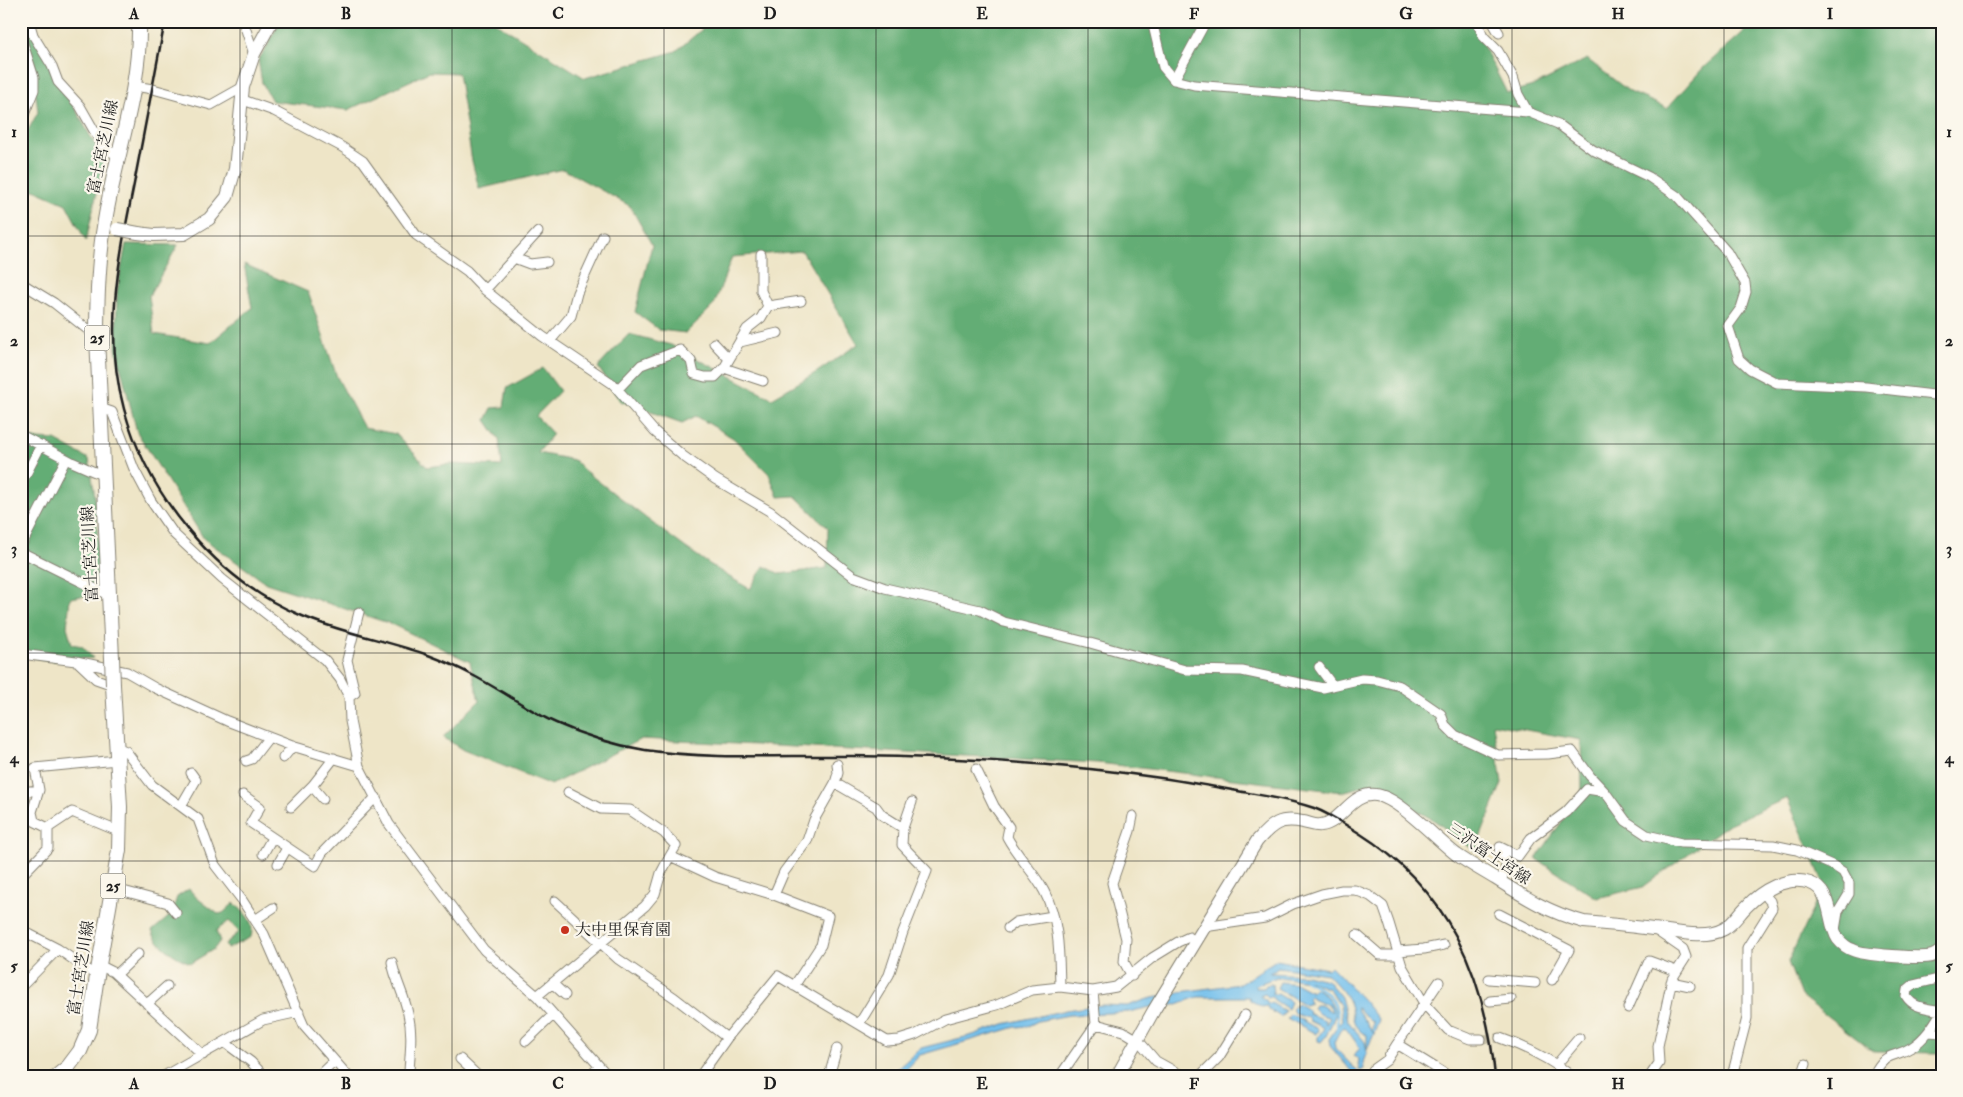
<svg xmlns="http://www.w3.org/2000/svg" width="1963" height="1097" viewBox="0 0 1963 1097" font-family="'IM FELL Double Pica','Noto Serif JP',serif">
<style>
.forest{fill:#64ad74;stroke:#406448}
.water{fill:#72bfec;stroke:#476e84}
.lines{fill:none;stroke-linecap:round;stroke-linejoin:round}
.stream{stroke:#72bfec;stroke-width:2.5}
.street-tunnel{stroke:#c4bda5;stroke-width:9;stroke-dasharray:9 4.5;stroke-linecap:butt}
.street-casing{stroke:#858072;stroke-width:11}
.secondary-casing{stroke:#858072;stroke-width:14}
.primary-casing{stroke:#858072;stroke-width:16}
.street{stroke:#fff;stroke-width:9}
.secondary{stroke:#fff;stroke-width:12}
.primary{stroke:#fff;stroke-width:14}
.rail{stroke:#1c1c1c;stroke-width:2.5}
.secondary-bridge-casing{stroke:#858072;stroke-width:14;stroke-linecap:butt}
.primary-bridge-casing{stroke:#858072;stroke-width:16;stroke-linecap:butt}
.secondary-bridge{stroke:#fff;stroke-width:12}
.primary-bridge{stroke:#fff;stroke-width:14}
.grid{fill:none;stroke:#1c1c1c;stroke-width:1;stroke-opacity:0.55}
.poi-dot{fill:#c8321e;stroke:#fbf7ec;stroke-width:2}
.labels{text-anchor:middle;dominant-baseline:central;stroke-width:4.5;stroke-linejoin:round;paint-order:stroke}
.shield{fill:#fbf7ec;stroke:#5f5e5a;stroke-width:1}
.shield-label{font-size:15px;font-weight:bold;fill:#1c1c1c}
.street-label{font-size:16px;fill:#1c1c1c;stroke:#fbf7ec}
.poi-label{font-size:16px;fill:#1c1c1c;stroke:#fbf7ec;text-anchor:start}
.neatline{fill:none;stroke:#1c1c1c;stroke-width:2}
.grid-label{font-size:16px;text-anchor:middle;font-weight:bold;fill:#1c1c1c}
</style>
<rect width="100%" height="100%" fill="#fbf7ec"/>
<filter id="ink" filterUnits="userSpaceOnUse"><feTurbulence type="fractalNoise" baseFrequency=".02" numOctaves="2"/><feDisplacementMap in="SourceGraphic" scale="10" xChannelSelector="R" yChannelSelector="G"/><feConvolveMatrix kernelMatrix="1 2 1 2 8 2 1 2 1" color-interpolation-filters="sRGB"/></filter>
<filter id="wash" filterUnits="userSpaceOnUse"><feTurbulence type="fractalNoise" baseFrequency=".0096" numOctaves="4" result="noise"/><feDisplacementMap in="SourceGraphic" scale="20" xChannelSelector="R" yChannelSelector="G"/><feGaussianBlur stdDeviation="1.12" result="paint"/><feColorMatrix in="noise" values="0 0 0 0 0 0 0 0 0 0 0 0 0 0 0 0 0 1.4 0 .05"/><feComposite in="paint" operator="in"/></filter>
<g filter="url(#wash)">
<rect width="100%" height="100%" fill="#eee5c7"/>
<!-- forest -->
<path class="forest" d="M 21,21 L 27,21 L 104,161 L 86,241 L 66,204 L 25,186 L 21,182 L 21,143 L 38,112 L 36,96 L 21,80 Z
M 280,21 L 493,21 L 585,78 L 676,51 L 712,21 L 1471,21 L 1507,93 L 1533,86 L 1587,59 L 1630,92 L 1667,108 L 1704,67 L 1756,21 L 1942,21 L 1942,1053 L 1874,1052 L 1801,996 L 1788,962 L 1824,884 L 1787,798 L 1729,824 L 1643,887 L 1597,898 L 1536,859 L 1582,792 L 1581,740 L 1493,724 L 1502,783 L 1475,851 L 1435,821 L 1371,784 L 1342,792 L 1098,763 L 641,739 L 551,785 L 463,750 L 443,737 L 479,701 L 470,662 L 391,624 L 266,583 L 204,539 L 137,432 L 116,349 L 117,291 L 126,244 L 178,245 L 149,296 L 154,334 L 210,343 L 252,308 L 244,264 L 308,292 L 337,377 L 364,428 L 396,434 L 427,467 L 450,464 L 502,466 L 499,439 L 486,420 L 492,408 L 504,407 L 507,388 L 543,368 L 560,391 L 536,416 L 553,434 L 538,453 L 574,460 L 585,471 C 639,512 691,556 750,589 L 764,566 L 780,574 L 827,568 L 828,528 L 795,496 L 778,497 L 769,474 L 733,438 L 696,416 L 682,423 L 620,401 L 598,367 L 629,334 L 671,345 L 772,398 L 817,372 L 858,344 L 802,251 L 732,257 L 714,305 L 686,333 L 659,330 L 635,312 L 652,245 L 630,206 L 563,169 L 479,189 L 472,161 L 458,73 L 429,72 L 348,110 L 272,101 L 262,83 L 258,60 L 265,50 Z
M 21,438 L 55,440 L 89,459 L 95,496 L 102,598 L 82,596 L 70,598 L 67,627 L 72,644 L 82,646 L 93,658 L 53,661 L 21,655 Z
M 189,889 L 197,898 L 218,914 L 223,913 L 234,903 C 245,913 255,921 251,937 L 227,949 L 225,944 L 239,932 L 229,921 L 216,931 L 220,941 L 214,949 L 191,963 C 177,959 157,945 152,931 L 171,915 L 177,897 Z"/>
<!-- water -->
<path class="water" d="M 1276,960 L 1328,969 L 1331,966 L 1363,1000 L 1379,1020 L 1374,1034 L 1372,1031 L 1373,1022 L 1370,1021 L 1358,1008 L 1356,1008 L 1374,1034 L 1367,1050 L 1367,1035 C 1351,1029 1354,1015 1349,1002 C 1345,992 1334,982 1327,974 L 1278,967 L 1270,973 L 1306,975 L 1327,980 L 1341,997 L 1347,1020 L 1365,1042 L 1367,1052 L 1363,1062 L 1364,1069 L 1360,1071 L 1358,1065 L 1359,1059 L 1353,1056 L 1360,1048 L 1345,1027 L 1341,1029 L 1334,1042 L 1335,1048 L 1358,1072 L 1359,1076 L 1353,1076 L 1352,1072 L 1330,1046 L 1329,1039 L 1342,1020 L 1340,1005 L 1329,989 L 1310,981 L 1277,977 L 1256,985 L 1256,988 L 1264,988 L 1266,985 L 1272,984 L 1273,994 L 1278,994 L 1291,1002 L 1288,1009 L 1274,1000 L 1272,997 L 1268,997 L 1265,994 L 1260,996 L 1266,1000 L 1268,1004 L 1271,1003 L 1285,1011 L 1281,1017 L 1268,1009 L 1267,1006 L 1262,1007 L 1250,1000 L 1249,997 L 1198,997 L 1174,1005 L 1150,1007 L 1129,1012 L 1069,1015 L 1038,1021 L 1028,1026 L 1016,1027 L 920,1055 L 900,1076 L 889,1076 L 921,1048 L 973,1035 L 1004,1024 L 1066,1010 L 1101,1005 L 1127,1006 L 1148,999 L 1180,992 L 1240,984 Z
M 1280,982 L 1297,984 L 1312,992 L 1315,988 C 1327,994 1332,1002 1336,1014 L 1326,1036 L 1321,1042 L 1318,1041 L 1318,1037 L 1324,1028 L 1310,1021 L 1309,1018 L 1295,1014 L 1292,1009 L 1297,1003 L 1308,1010 L 1309,1014 L 1325,1020 L 1326,1024 L 1330,1018 L 1319,1014 L 1313,1008 L 1315,1005 L 1321,1005 L 1332,1012 L 1330,1006 L 1312,998 L 1311,995 L 1308,997 L 1310,1003 L 1305,1005 L 1277,988 Z
M 1291,1014 L 1316,1028 L 1318,1030 L 1316,1034 L 1287,1018 Z"/>
<g class="lines">
<!-- stream -->
<path class="stream" d="M 1305,980 C 1331,993 1340,1000 1337,1030"/>
</g>
</g>
<g filter="url(#ink)">
<g class="lines">
<!-- street-tunnel -->
<path class="street-tunnel" d="M 1481,1039 L 1500,1038"/>
<!-- street casing -->
<g class="street-casing">
<path id="street" d="M 29,21 L 33,35 L 52,66 L 58,82 L 80,106 L 104,148 L 119,156
M 243,21 L 254,54
M 1152,21 L 1163,67 L 1174,80 L 1194,85 L 1528,112 L 1558,124 L 1593,150 L 1649,177 L 1677,196 L 1727,252 L 1745,283 L 1746,292 L 1741,308 L 1728,326 L 1739,359 L 1750,369 L 1777,383 L 1866,387 L 1942,396
M 1477,21 L 1483,36 L 1498,51 L 1513,77 L 1518,94 L 1528,112
M 1492,21 L 1499,33
M 21,37 L 34,78 L 34,90 L 21,122
M 1174,80 L 1206,21
M 134,86 L 153,89 L 211,105 L 243,87
M 243,100 L 274,111 L 342,147 L 363,161 L 416,235 L 467,271 L 485,290 L 542,336 L 613,384 L 654,431 L 683,456 L 715,479 L 771,512 L 853,576 L 885,588 L 980,610 L 1004,622 L 1090,643 L 1185,670 L 1242,671 L 1323,688 L 1362,679 L 1377,680 L 1400,686 L 1441,714 L 1445,725 L 1455,735 L 1498,755 L 1548,754 L 1572,751 L 1590,776 L 1605,792 L 1626,821 L 1647,835 L 1681,843 L 1773,845 L 1797,850 L 1834,866 L 1843,872 L 1849,883 L 1849,894 L 1838,912 L 1835,930
M 514,258 L 530,264 L 547,262
M 21,283 L 54,303 L 97,337
M 485,290 L 538,232
M 768,306 L 801,301
M 550,341 L 571,316 L 577,293 L 603,236
M 740,342 L 778,333
M 714,343 L 729,359
M 724,368 L 763,381
M 618,389 L 641,365 L 680,350 L 691,361 L 694,374 L 705,377 L 715,377 L 724,368 L 747,329 L 761,318 L 768,306 L 761,291 L 761,254
M 100,408 L 112,412 L 134,469 L 151,501 L 174,534 L 222,579 L 325,660 L 340,679 L 349,697 L 350,721 L 359,766 L 389,824 L 484,950 L 537,996 L 608,1076
M 21,435 L 72,462 L 104,476
M 21,484 L 41,445
M 21,546 L 66,459
M 21,552 L 110,596
M 21,654 L 76,661 L 127,672 L 155,688 L 227,721 L 292,746 L 359,766
M 78,662 L 96,679 L 113,685
M 1319,667 L 1333,686
M 349,697 L 355,693 L 347,660 L 359,612
M 116,747 L 126,751 L 152,785 L 198,819 L 215,865 L 242,900 L 264,934 L 304,1026 L 348,1076
M 283,758 L 293,746
M 246,761 L 252,759 L 269,737
M 976,769 L 994,806 L 1009,827 L 1007,837 C 1017,856 1034,872 1044,891 C 1060,921 1059,955 1060,987
M 835,783 L 876,807 L 882,815 L 903,828
M 312,786 L 323,799
M 39,790 L 32,812 L 34,821 L 48,828
M 21,792 L 39,790 L 35,768 L 117,760
M 568,792 L 601,809 L 630,810 L 664,833 L 676,846 L 670,856
M 243,795 L 260,807 L 251,823 L 315,866 L 322,853 L 376,797
M 181,806 L 196,780 L 191,773
M 291,807 L 313,785 L 334,758
M 263,854 L 272,838
M 278,864 L 287,848
M 21,876 L 48,848 L 48,828 L 72,812 L 120,832
M 1501,882 L 1507,863 L 1499,853 L 1500,847 L 1518,856 L 1531,838 L 1566,812 L 1587,789 L 1605,792
M 112,888 L 168,903 L 176,913
M 774,895 L 784,872 L 807,841 L 814,820 L 835,783 L 838,773 L 837,764
M 555,901 L 618,959 L 675,998 L 727,1038
M 1499,914 L 1569,950 L 1552,980
M 255,920 L 273,908
M 21,927 L 25,932 L 58,949 L 97,976
M 1204,927 L 1265,918 L 1293,904 L 1322,894 L 1342,890 L 1355,890 L 1370,896 L 1383,906 L 1389,923 L 1402,966 L 1425,1005 L 1448,1030 L 1470,1039 L 1481,1039
M 1008,928 L 1016,922 L 1053,916
M 1357,935 L 1380,955 L 1398,955
M 1397,951 L 1424,949 L 1444,945
M 392,962 C 395,980 405,996 408,1014 C 413,1033 410,1052 409,1072 L 406,1076
M 99,965 L 113,972 L 203,1055
M 116,975 L 138,954
M 1132,976 L 1124,962 L 1126,939 L 1112,883 L 1130,831 L 1133,816
M 1942,978 L 1913,985 L 1907,990 L 1906,996 C 1914,1009 1928,1008 1942,1011
M 1489,979 L 1535,983
M 1439,982 L 1397,1044 L 1444,1073 L 1442,1076
M 1671,982 L 1690,986
M 552,983 L 565,995
M 21,987 L 58,949
M 1093,991 L 1096,1024
M 537,996 L 645,906 L 655,894 L 661,873 L 670,856 L 715,877 L 774,895 L 828,916 L 821,945 L 794,986
M 1490,1001 L 1511,999
M 147,1004 L 167,986
M 1628,1008 L 1649,961 L 1676,971
M 859,1024 L 889,975 L 903,932 L 927,871 L 902,845 L 903,828 L 912,802
M 1929,1032 L 1942,1033
M 1500,1038 C 1526,1047 1550,1059 1572,1076
M 526,1041 L 553,1015
M 224,1042 L 251,1062 L 264,1076
M 460,1059 L 478,1076
M 1557,1064 L 1579,1038
M 1373,1070 L 1387,1060 L 1397,1044
M 164,1076 L 263,1020 L 299,1012
M 318,1076 L 334,1061
M 590,1076 L 599,1067
M 700,1076 L 727,1038 L 778,976 L 887,1041 L 899,1040 L 915,1035 L 945,1019 L 997,1005 L 1032,990 L 1060,987 L 1093,991 L 1116,987 L 1152,958 L 1178,942 L 1189,937 L 1195,942
M 829,1076 L 837,1048
M 1060,1076 L 1096,1024 L 1123,1031 L 1138,1040 L 1156,1061 L 1183,1076
M 1200,1076 L 1219,1057 L 1245,1015
M 1650,1076 L 1659,1063 L 1658,1046 L 1672,979 L 1686,957 L 1683,949 L 1657,931
M 1732,1076 L 1747,1018 L 1747,948 L 1772,908 L 1770,901 L 1763,893
M 1802,1076 L 1806,1064
M 1873,1076 C 1887,1049 1892,1060 1912,1047 C 1926,1038 1934,1024 1942,1011"/>
</g>
<!-- secondary casing -->
<g class="secondary-casing">
<path id="secondary" d="M 138,233 L 154,235 L 184,234 L 209,219 L 227,197 L 235,169 L 243,87 L 254,54 L 272,21
M 1117,1076 L 1154,1010 L 1257,841 C 1272,824 1280,817 1303,822 C 1309,823 1316,826 1321,825 C 1342,823 1350,792 1376,795 C 1398,797 1438,841 1457,855 C 1470,864 1483,871 1496,879 C 1526,898 1550,913 1584,922 C 1607,924 1630,926 1653,929 C 1674,931 1704,940 1724,929 C 1733,924 1739,914 1746,907 C 1761,891 1787,875 1810,883 C 1833,891 1827,922 1838,939 C 1842,944 1847,948 1853,950 C 1862,955 1923,959 1932,956 C 1936,955 1939,952 1942,950"/>
</g>
<!-- primary casing -->
<g class="primary-casing">
<path id="primary" d="M 112,658 L 97,337 C 97,300 98,263 104,227 C 114,158 141,92 139,21
M 57,1076 L 68,1067 L 80,1051 L 89,1030 L 97,976 L 119,850 L 120,807 L 113,685"/>
</g>
<!-- street -->
<use href="#street" class="street"/>
<!-- secondary -->
<use href="#secondary" class="secondary"/>
<!-- primary -->
<use href="#primary" class="primary"/>
<!-- rail -->
<path class="rail" d="M 165,21 C 155,76 144,130 134,184 C 119,259 103,333 124,409 C 148,495 216,580 300,615 C 341,633 386,640 428,655 C 461,667 491,685 520,703 C 532,710 544,718 556,723 C 585,736 614,745 645,750 C 713,760 783,755 852,756 C 955,757 1059,763 1161,778 C 1189,782 1216,787 1243,792 C 1266,796 1291,800 1314,808 C 1330,814 1344,824 1359,833 C 1448,889 1485,974 1495,1076"/>
<!-- secondary-bridge casing -->
<g class="secondary-bridge-casing">
<path id="secondary-bridge" d="M 117,229 L 138,233"/>
</g>
<!-- primary-bridge casing -->
<g class="primary-bridge-casing">
<path id="primary-bridge" d="M 112,658 L 113,685"/>
</g>
<!-- secondary-bridge -->
<use href="#secondary-bridge" class="secondary-bridge"/>
<!-- primary-bridge -->
<use href="#primary-bridge" class="primary-bridge"/>
</g>
</g>
<!-- grid -->
<path class="grid" d="M 240,21 L 240,1076M 452,21 L 452,1076M 664,21 L 664,1076M 876,21 L 876,1076M 1088,21 L 1088,1076M 1300,21 L 1300,1076M 1512,21 L 1512,1076M 1724,21 L 1724,1076M 21,236 L 1942,236M 21,444 L 1942,444M 21,653 L 1942,653M 21,861 L 1942,861"/>
<!-- markers -->
<circle class="poi-dot" cx="565" cy="930" r="5"/>
<g class="labels">
<!-- shield labels -->
<g class="shield">
<rect x="84.5" y="325.5" width="25" height="25" rx="4"/>
<rect x="100.5" y="873.5" width="25" height="25" rx="4"/>
</g>
<g class="shield-label">
<text x="97" y="338">25</text>
<text x="113" y="886">25</text>
</g>
<!-- street labels -->
<g class="street-label">
<text transform="translate(103 147) rotate(-78)">富士宮芝川線</text>
<text transform="translate(90 554) rotate(-93)">富士宮芝川線</text>
<text transform="translate(1489 854) rotate(34)">三沢富士宮線</text>
<text transform="translate(81 968) rotate(-81)">富士宮芝川線</text>
</g>
<!-- poi labels -->
<g class="poi-label">
<text x="575" y="930">大中里保育園</text>
</g>
</g>
<!-- margin -->
<rect width="1963" height="1097" fill="none" stroke="#fbf7ec" stroke-width="55"/>
<rect x="28" y="28" width="1908" height="1042" class="neatline"/>
<g class="grid-label">
<text x="134" y="19">A</text>
<text x="346" y="19">B</text>
<text x="558" y="19">C</text>
<text x="770" y="19">D</text>
<text x="982" y="19">E</text>
<text x="1194" y="19">F</text>
<text x="1406" y="19">G</text>
<text x="1618" y="19">H</text>
<text x="1830" y="19">I</text>
<text x="14" y="137">1</text>
<text x="1949" y="137">1</text>
<text x="14" y="346">2</text>
<text x="1949" y="346">2</text>
<text x="14" y="554">3</text>
<text x="1949" y="554">3</text>
<text x="14" y="763">4</text>
<text x="1949" y="763">4</text>
<text x="14" y="971">5</text>
<text x="1949" y="971">5</text>
<text x="134" y="1089">A</text>
<text x="346" y="1089">B</text>
<text x="558" y="1089">C</text>
<text x="770" y="1089">D</text>
<text x="982" y="1089">E</text>
<text x="1194" y="1089">F</text>
<text x="1406" y="1089">G</text>
<text x="1618" y="1089">H</text>
<text x="1830" y="1089">I</text>
</g>
</svg>
